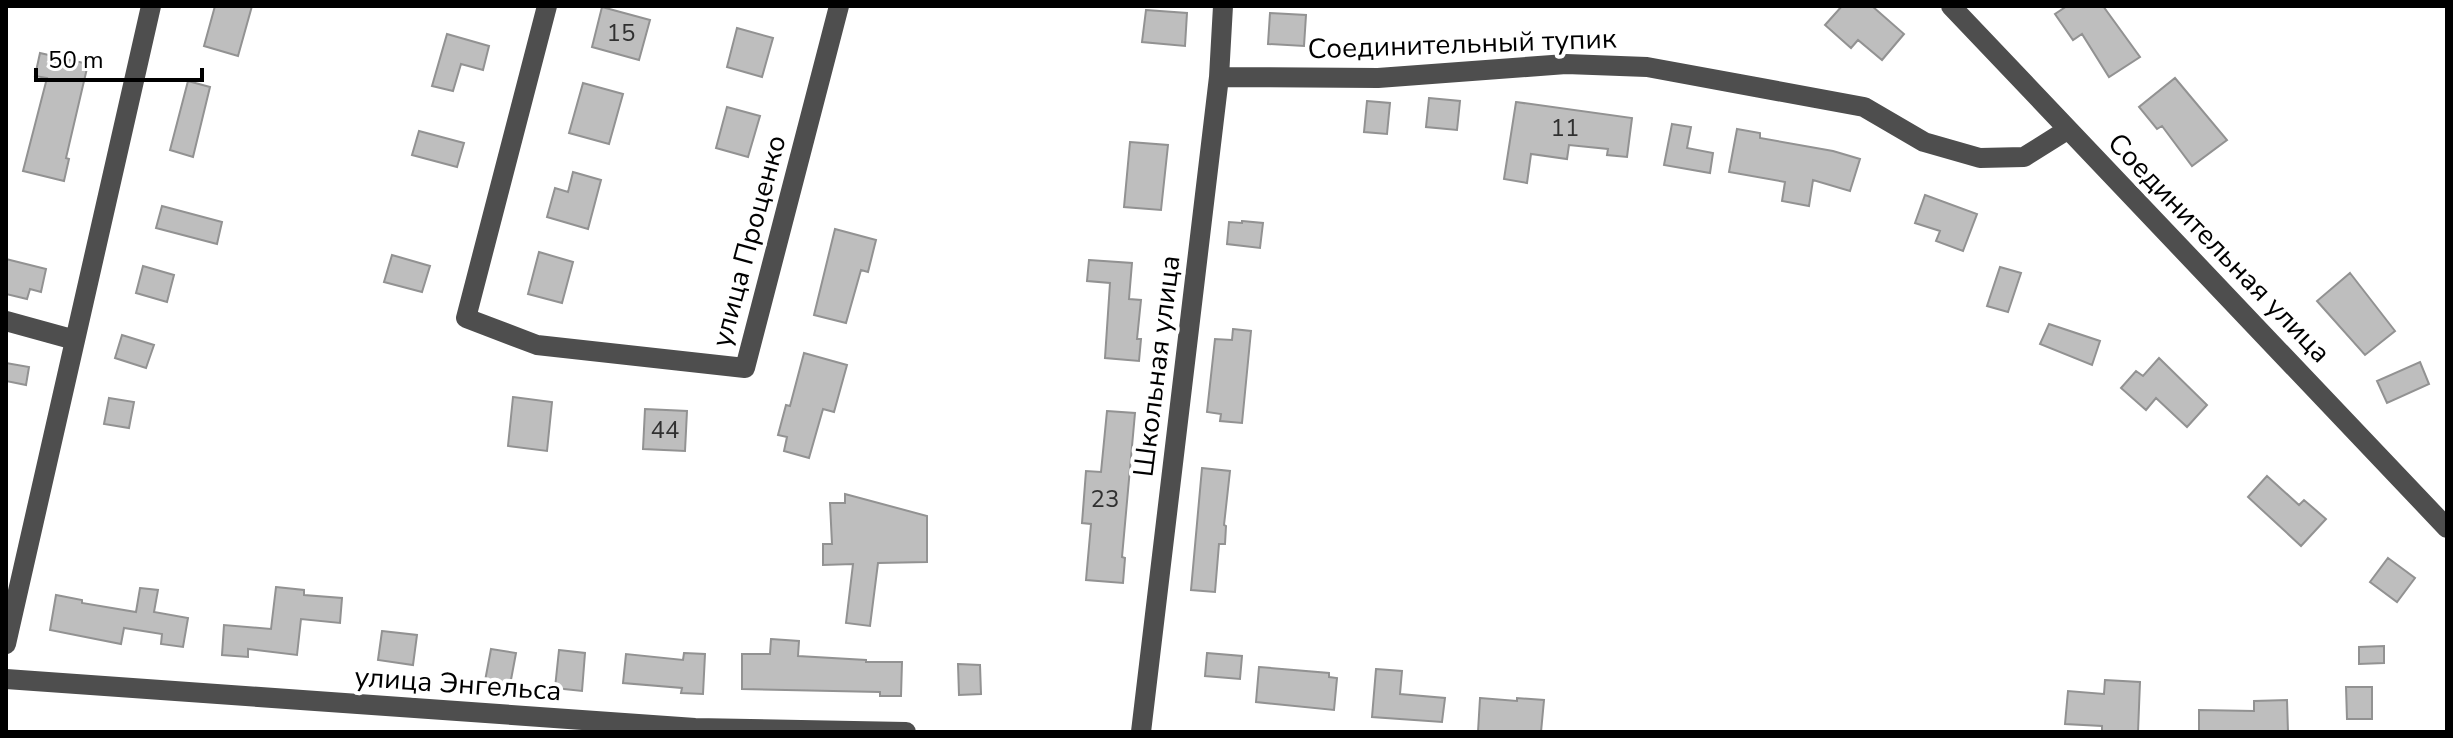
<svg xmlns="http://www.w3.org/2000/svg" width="2453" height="738" viewBox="0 0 2453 738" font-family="'Nunito Sans',sans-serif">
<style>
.building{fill:#bebebe;stroke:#929292;stroke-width:2}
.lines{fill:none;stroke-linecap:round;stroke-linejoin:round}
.minor{stroke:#4e4e4e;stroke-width:20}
.labels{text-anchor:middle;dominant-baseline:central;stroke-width:8;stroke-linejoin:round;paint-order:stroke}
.number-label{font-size:24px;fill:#303030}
.street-label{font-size:28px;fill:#000;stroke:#fff}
</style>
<rect width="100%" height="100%" fill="#fff"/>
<!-- building -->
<path class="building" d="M 215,6 L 252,6 L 238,56 L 204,46 Z
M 1842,6 L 1872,6 L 1904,34 L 1882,60 L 1858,40 L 1851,48 L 1825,25 Z
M 2067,6 L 2103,6 L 2140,57 L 2109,77 L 2082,34 L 2073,40 L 2055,14 Z
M 602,7 L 650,20 L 639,60 L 592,47 Z
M 1146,10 L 1187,13 L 1185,46 L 1142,42 Z
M 1270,13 L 1306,15 L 1304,46 L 1268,44 Z
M 737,28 L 773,38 L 762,77 L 727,67 Z
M 447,34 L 489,46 L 483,70 L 461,64 L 453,91 L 432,86 Z
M 40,53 L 88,64 L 66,158 L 69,159 L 64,181 L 23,171 L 47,78 L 35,76 Z
M 2175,78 L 2227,140 L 2192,166 L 2162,126 L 2157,129 L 2139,107 Z
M 188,81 L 210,87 L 193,157 L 170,150 Z
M 583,83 L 623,94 L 609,144 L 569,133 Z
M 1429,98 L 1460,101 L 1457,130 L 1426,127 Z
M 1367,101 L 1390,103 L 1387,134 L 1364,132 Z
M 1516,102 L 1632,118 L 1627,157 L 1607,155 L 1608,149 L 1569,145 L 1567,159 L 1531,154 L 1527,183 L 1504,179 Z
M 727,107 L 760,116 L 748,157 L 716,148 Z
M 1672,124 L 1691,127 L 1687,148 L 1713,153 L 1710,173 L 1664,165 Z
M 1737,129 L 1760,133 L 1760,138 L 1833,151 L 1860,159 L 1850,191 L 1813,180 L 1809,206 L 1782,201 L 1785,182 L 1729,172 Z
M 419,131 L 464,143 L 457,167 L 412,155 Z
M 1130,142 L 1168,145 L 1161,210 L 1124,207 Z
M 573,172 L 601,180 L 588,229 L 547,217 L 555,188 L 568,192 Z
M 1925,195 L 1977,214 L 1963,251 L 1936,241 L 1940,231 L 1915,223 Z
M 162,206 L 222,222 L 217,244 L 156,228 Z
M 1242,221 L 1263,223 L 1260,248 L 1227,244 L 1229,222 L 1242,223 Z
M 835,229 L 876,240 L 868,272 L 861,270 L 846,323 L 814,315 Z
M 539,252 L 573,262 L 562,303 L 528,294 Z
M 392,255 L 430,266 L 422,292 L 384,282 Z
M 6,259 L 46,269 L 41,292 L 30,289 L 27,299 L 6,294 Z
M 1089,260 L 1132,263 L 1129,299 L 1141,300 L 1137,339 L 1141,339 L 1139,361 L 1105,358 L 1110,283 L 1087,281 Z
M 143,266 L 174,275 L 167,302 L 136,293 Z
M 2000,267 L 2021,273 L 2008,312 L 1987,306 Z
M 2350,273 L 2395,331 L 2365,355 L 2317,301 Z
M 2049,324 L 2100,341 L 2092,365 L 2040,344 Z
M 1233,329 L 1251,331 L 1242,423 L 1220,421 L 1221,414 L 1207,412 L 1215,339 L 1232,340 Z
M 122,335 L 154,345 L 146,368 L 115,358 Z
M 804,353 L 847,365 L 834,412 L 823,409 L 809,458 L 784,451 L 787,437 L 778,435 L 786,405 L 790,406 Z
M 2159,358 L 2207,405 L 2187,427 L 2156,398 L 2146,410 L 2121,388 L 2136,371 L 2143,376 Z
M 2420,362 L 2429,384 L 2387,403 L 2377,381 Z
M 6,363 L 29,367 L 26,385 L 6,381 Z
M 513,397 L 552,402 L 547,451 L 508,446 Z
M 109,398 L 134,402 L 129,428 L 104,424 Z
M 645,409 L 687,411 L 685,451 L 643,449 Z
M 1107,411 L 1135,413 L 1122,557 L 1125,558 L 1123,583 L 1086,580 L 1091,524 L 1082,523 L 1086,471 L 1101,472 Z
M 1202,468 L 1230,471 L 1224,525 L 1226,526 L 1225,544 L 1219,544 L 1215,592 L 1191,590 Z
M 2267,476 L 2299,505 L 2304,500 L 2326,519 L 2301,546 L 2248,497 Z
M 845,494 L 927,516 L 927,562 L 878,563 L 870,626 L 846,623 L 853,564 L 823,565 L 823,544 L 832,544 L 830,503 L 845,503 Z
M 2388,558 L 2415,578 L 2397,602 L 2370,582 Z
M 276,587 L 304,590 L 304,595 L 342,598 L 340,623 L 301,619 L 297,655 L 248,649 L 248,657 L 222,655 L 224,625 L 271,629 Z
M 140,588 L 158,590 L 154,612 L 188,618 L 183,647 L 161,644 L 162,634 L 124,628 L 121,644 L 50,630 L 56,595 L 82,600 L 82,603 L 136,612 Z
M 382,631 L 417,635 L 413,665 L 378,660 Z
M 771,639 L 799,641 L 798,656 L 866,660 L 866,662 L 902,662 L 901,696 L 880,696 L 880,692 L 742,689 L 742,654 L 770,654 Z
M 2384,646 L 2384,663 L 2359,664 L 2359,647 Z
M 491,649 L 516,653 L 510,685 L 485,681 Z
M 559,650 L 585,653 L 582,691 L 555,688 Z
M 684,653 L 705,654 L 703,694 L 681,693 L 682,688 L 623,683 L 626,654 L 683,660 Z
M 1207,653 L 1242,656 L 1240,679 L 1205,676 Z
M 958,664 L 980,665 L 981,694 L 959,695 Z
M 1259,667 L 1329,673 L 1329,677 L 1337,678 L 1334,710 L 1256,702 Z
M 1376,669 L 1402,671 L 1400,694 L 1445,698 L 1442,722 L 1372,717 Z
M 2105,680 L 2140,682 L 2138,732 L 2102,732 L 2102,726 L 2065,724 L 2068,691 L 2104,694 Z
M 2346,687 L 2372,687 L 2372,719 L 2347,719 Z
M 1480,698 L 1517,701 L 1517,698 L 1544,700 L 1541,732 L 1478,732 Z
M 2287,700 L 2288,732 L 2199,732 L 2199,710 L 2254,711 L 2254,701 Z"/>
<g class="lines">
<!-- minor -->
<path class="minor" d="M 547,6 L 466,318 L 537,345 L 745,368 L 839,6
M 1951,6 L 2447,528
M 1219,77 L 1378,78 L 1566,64 L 1647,67 L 1864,107 L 1924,142 L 1980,158 L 2024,157 L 2067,130
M 6,321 L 75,340
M 6,644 L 151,6
M 6,679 L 695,728 L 906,732
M 1141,732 L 1219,77 L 1223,6"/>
</g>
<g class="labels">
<!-- number labels -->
<g class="number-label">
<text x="621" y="33">15</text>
<text x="1565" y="128">11</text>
<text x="665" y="430">44</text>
<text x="1105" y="499">23</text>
</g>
<!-- street labels -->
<g class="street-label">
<text transform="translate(1462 44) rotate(-2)">Соединительный тупик</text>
<text transform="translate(749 241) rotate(-75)">улица Проценко</text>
<text transform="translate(2219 248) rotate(46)">Соединительная улица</text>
<text transform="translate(1157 366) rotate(-83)">Школьная улица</text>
<text transform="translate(458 684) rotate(4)">улица Энгельса</text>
</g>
</g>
<!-- border -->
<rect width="2453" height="738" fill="none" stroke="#000000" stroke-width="16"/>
<!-- scale -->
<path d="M36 68v12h166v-12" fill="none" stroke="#000000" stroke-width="4"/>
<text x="48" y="68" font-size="24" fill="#000000" stroke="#ffffff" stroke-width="6" paint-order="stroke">50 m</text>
</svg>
